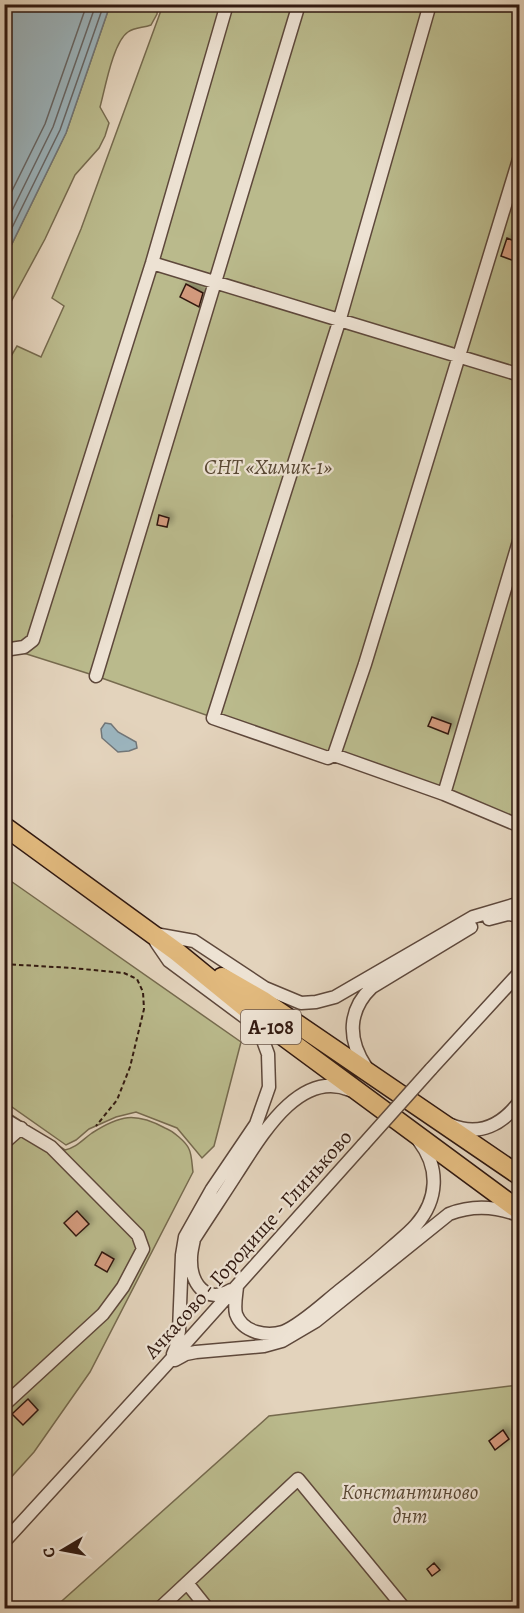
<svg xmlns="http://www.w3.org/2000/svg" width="524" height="1613" viewBox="0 0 524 1613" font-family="Alegreya,serif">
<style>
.green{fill:#baba8c;stroke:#766a4e;stroke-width:1.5}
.water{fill:#9bb4bd;stroke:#717678;stroke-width:1.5}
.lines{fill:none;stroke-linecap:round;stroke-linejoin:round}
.shore{stroke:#666;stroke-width:1.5}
.building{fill:#d39a7d;stroke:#311910;stroke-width:1.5;filter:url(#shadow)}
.minor-casing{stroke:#5e483b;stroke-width:15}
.highway-casing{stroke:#311910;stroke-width:21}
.path{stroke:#311910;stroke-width:2;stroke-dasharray:4.5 3;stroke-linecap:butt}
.minor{stroke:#ede2d3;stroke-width:12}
.highway{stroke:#e2ba7e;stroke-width:18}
.minor-bridge-casing{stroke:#5e483b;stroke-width:15;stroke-linecap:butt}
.minor-bridge{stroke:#ede2d3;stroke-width:12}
.labels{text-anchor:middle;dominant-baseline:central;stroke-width:4.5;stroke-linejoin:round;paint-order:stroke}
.shield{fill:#ede2d3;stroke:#69554a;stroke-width:1.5}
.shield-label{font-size:20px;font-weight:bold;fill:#311910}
.park-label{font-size:21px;font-style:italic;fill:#5a4935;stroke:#ede2d3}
.street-label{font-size:21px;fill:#311910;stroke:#ede2d3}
</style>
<defs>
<filter id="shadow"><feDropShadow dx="4" dy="-4" stdDeviation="3" flood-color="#0004"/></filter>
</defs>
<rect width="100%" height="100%" fill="#e3d3bc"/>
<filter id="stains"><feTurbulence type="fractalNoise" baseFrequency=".00333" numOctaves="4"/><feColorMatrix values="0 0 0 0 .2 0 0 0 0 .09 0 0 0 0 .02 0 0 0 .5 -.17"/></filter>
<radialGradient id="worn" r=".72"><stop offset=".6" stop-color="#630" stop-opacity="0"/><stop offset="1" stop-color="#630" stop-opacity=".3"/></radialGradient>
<!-- green -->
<path class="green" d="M 110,5 L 158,5 L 157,14 L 151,25 C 143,28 135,27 128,32 C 113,42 105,89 100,107 L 109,123 L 105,136 L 99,148 L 75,175 L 45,239 L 5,313 L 5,258 L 66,133 Z
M 163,5 L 519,5 L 519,826 L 96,676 L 14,650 L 5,650 L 4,368 L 17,346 L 41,357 L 64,306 L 52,298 L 81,229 Z
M 5,877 L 241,1042 L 214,1146 L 202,1158 L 177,1128 L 136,1112 L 116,1117 L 89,1129 L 76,1140 L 66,1145 L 5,1102 Z
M 4,1110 L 65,1150 C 76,1148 82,1140 92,1133 C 120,1115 135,1112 165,1128 C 173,1131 186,1142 189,1149 C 192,1155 192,1166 193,1172 L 90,1372 L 34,1452 L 5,1484 Z
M 519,1385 L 519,1608 L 54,1608 L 269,1416 Z"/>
<!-- water -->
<path class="water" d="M 5,4 L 110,5 L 66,133 L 5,258 Z
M 105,723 L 111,724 L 118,732 L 136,742 L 137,748 L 129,751 L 118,752 L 102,738 L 101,729 Z"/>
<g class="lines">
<!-- shore -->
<path class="shore" d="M 4,207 L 45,124 L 87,4
M 4,227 L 53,127 L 96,4
M 4,244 L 60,130 L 104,4"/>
</g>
<!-- building -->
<path class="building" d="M 507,238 L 519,243 L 517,262 L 501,256 Z
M 186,284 L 203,293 L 199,307 L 180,297 Z
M 159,515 L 169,518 L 167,527 L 157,525 Z
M 432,717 L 451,724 L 448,734 L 428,726 Z
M 77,1211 L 89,1224 L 76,1236 L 64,1223 Z
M 102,1252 L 114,1259 L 107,1272 L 95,1265 Z
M 28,1399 L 38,1410 L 23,1425 L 12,1414 Z
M 503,1430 L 509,1439 L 495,1450 L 489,1441 Z
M 434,1563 L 440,1570 L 432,1576 L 427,1569 Z"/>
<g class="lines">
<!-- minor casing -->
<g class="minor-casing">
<path id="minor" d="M 430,4 L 339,322 L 213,718 L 328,758 L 334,755 L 365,664 L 520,156
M 152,263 L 520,375
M 4,517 L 5,516
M 4,650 L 24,647 L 33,640 L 152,263 L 227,4
M 96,676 L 299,4
M 334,755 L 444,794 L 520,826
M 444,794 L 520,538
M 489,919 L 508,914 L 520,916
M 155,934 L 194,941 L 265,988 L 301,1003 L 316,1002 L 335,997 L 473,917 L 520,903
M 156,942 L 169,961 L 258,1027 L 268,1054 L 269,1087 L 256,1124 L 212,1189 L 185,1237 L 182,1255 L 179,1331 L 176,1347 L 173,1354
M 366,1067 C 347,1039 348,1010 372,987 L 471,927
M 431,1069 L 520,972
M 4,1119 L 51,1147 L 138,1235 L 143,1249 L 123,1287 L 103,1314 L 4,1405
M 451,1125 C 480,1137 503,1124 520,1101
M 4,1143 L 21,1128
M 237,1287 C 236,1296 234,1306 236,1314 C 243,1333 267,1337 283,1332 C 301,1325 324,1303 339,1291 C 357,1277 375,1262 392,1247 C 400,1240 409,1233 416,1225 C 438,1200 440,1168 419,1141
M 231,1290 C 206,1305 190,1283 191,1258 C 191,1251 193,1245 194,1239 C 208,1217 223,1195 237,1173 C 260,1138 299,1068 350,1090
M 175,1360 L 186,1354 L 196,1352 L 264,1346 L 282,1341 L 316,1321 L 449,1214 C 472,1205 495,1206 518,1215
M 4,1542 L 166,1365 L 363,1145
M 187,1583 L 207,1608
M 160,1608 L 298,1479 L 404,1608
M 516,1608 L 520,1606"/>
</g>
<!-- highway casing -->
<g class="highway-casing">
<path id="highway" d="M 4,826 L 177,952 L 253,1014 L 520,1211
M 222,977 L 262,1000 L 520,1176"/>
</g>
<!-- path -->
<path class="path" d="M 4,964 L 72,968 L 124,973 L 137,979 L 143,992 L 144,1009 L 130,1067 L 117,1100 L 96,1126"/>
<!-- minor -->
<use href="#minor" class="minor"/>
<!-- highway -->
<use href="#highway" class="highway"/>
<!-- minor-bridge casing -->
<g class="minor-bridge-casing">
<path id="minor-bridge" d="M 363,1145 L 431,1069"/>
</g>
<!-- minor-bridge -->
<use href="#minor-bridge" class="minor-bridge"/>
</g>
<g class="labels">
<!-- shield labels -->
<rect class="shield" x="241" y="1010" width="60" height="34" rx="4.5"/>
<g class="shield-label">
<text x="271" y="1027">А-108</text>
</g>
<!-- park labels -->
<g class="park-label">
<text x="268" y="467">СНТ «Химик-1»</text>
<text x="410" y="1492">Константиново<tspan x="410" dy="24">днт</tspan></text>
</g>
<!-- street labels -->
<g class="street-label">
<text transform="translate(248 1244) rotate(-48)">Ачкасово - Городище - Глиньково</text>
</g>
</g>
<!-- margin -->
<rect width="524" height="1613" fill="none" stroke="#e3d3bc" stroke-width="24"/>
<rect x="6" y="6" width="512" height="1601" fill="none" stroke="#311910" stroke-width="3"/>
<rect x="12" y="12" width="500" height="1589" fill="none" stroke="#311910" stroke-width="1.5"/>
<!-- north arrow -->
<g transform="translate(63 1550) rotate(260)" stroke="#ede2d3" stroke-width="4.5" paint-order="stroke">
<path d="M0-4.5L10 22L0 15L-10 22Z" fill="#311910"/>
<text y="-9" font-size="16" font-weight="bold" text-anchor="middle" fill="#311910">С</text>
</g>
<rect width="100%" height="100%" filter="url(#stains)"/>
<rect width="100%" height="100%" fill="url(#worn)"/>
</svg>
